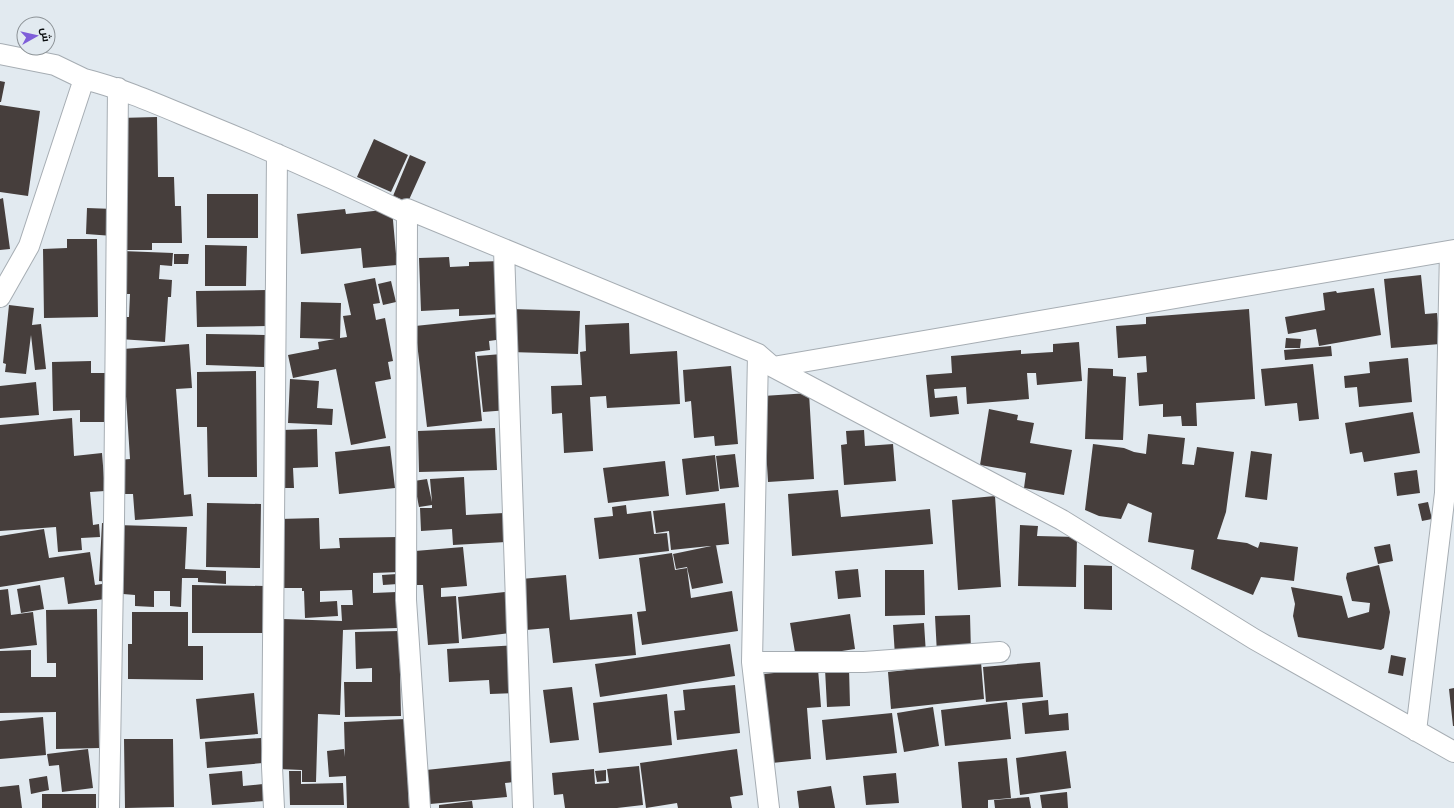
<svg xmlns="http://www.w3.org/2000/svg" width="1454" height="808" viewBox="0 0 1454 808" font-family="Cabin,Cairo,sans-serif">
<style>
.building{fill:#463e3c}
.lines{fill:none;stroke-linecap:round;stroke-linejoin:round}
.minor-casing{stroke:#a6adb3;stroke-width:22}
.minor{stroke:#fff;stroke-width:20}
</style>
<rect width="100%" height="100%" fill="#e2eaf0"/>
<!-- building -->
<path class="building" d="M 0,81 L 5,82 L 1,102 L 0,102 Z
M 0,105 L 40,111 L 28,196 L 0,192 Z
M 157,117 L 158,177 L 174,177 L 175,206 L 181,206 L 182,243 L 152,243 L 152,250 L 126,250 L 121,180 L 128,180 L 128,161 L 119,161 L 119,118 Z
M 374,139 L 408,155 L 391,192 L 357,177 Z
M 410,155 L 426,162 L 408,202 L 393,196 Z
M 207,194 L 258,194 L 258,238 L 207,238 Z
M 3,198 L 10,249 L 0,250 L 0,199 Z
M 87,208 L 114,209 L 113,236 L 86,234 Z
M 345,209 L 346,214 L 392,209 L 397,265 L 363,268 L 361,248 L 301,254 L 297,214 Z
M 67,239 L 97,239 L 98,317 L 44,318 L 43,249 L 67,248 Z
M 205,245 L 247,246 L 246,286 L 205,286 Z
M 122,251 L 173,253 L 172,266 L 160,265 L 159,279 L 172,280 L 171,297 L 168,297 L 165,342 L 119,339 L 120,317 L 129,317 L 130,294 L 120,294 Z
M 174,254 L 189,254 L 188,264 L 174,264 Z
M 449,257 L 450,267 L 469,266 L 469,262 L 502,261 L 504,314 L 459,316 L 459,309 L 421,311 L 419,258 Z
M 1421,275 L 1425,314 L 1437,313 L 1440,344 L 1391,348 L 1384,279 Z
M 375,278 L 380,303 L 373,304 L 376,320 L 385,318 L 393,361 L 388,362 L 391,379 L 375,382 L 386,438 L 351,445 L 336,369 L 293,378 L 288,355 L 319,349 L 318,342 L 335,339 L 300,338 L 301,302 L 341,303 L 340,338 L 347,337 L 343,316 L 351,315 L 344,284 Z
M 391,281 L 396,302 L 383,305 L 378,284 Z
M 1374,288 L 1381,335 L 1319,346 L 1316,329 L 1288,334 L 1285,317 L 1325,310 L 1323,293 L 1336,291 L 1337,293 Z
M 267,290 L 268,326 L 197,327 L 196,291 Z
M 9,305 L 34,308 L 32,325 L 41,324 L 46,369 L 35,370 L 31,335 L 26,374 L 5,372 L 6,364 L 3,363 Z
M 511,309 L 580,311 L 578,354 L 510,352 Z
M 1249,309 L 1255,399 L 1196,403 L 1197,426 L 1182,426 L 1181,416 L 1163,417 L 1163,404 L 1139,406 L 1137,373 L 1147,372 L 1146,356 L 1118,358 L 1116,326 L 1146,324 L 1146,317 Z
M 501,317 L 503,339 L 489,341 L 490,350 L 475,352 L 482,421 L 427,427 L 415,326 Z
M 629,323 L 630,354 L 677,351 L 680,404 L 607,408 L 606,396 L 590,397 L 593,451 L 564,453 L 562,413 L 552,414 L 551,386 L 582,385 L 580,352 L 586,351 L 585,325 Z
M 206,334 L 265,335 L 264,367 L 206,365 Z
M 1286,338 L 1301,339 L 1300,348 L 1285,348 Z
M 1079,342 L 1082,381 L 1037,385 L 1036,373 L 1027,373 L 1029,399 L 967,404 L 966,387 L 934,389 L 935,398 L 957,396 L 959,414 L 930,417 L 926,375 L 952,373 L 951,356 L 1021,350 L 1021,354 L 1053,352 L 1053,344 Z
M 189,344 L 192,388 L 176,389 L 184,495 L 191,494 L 193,516 L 135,520 L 133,494 L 121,494 L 118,460 L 130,459 L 123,349 Z
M 1331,346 L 1332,356 L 1285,360 L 1284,350 Z
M 502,354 L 508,410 L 483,412 L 477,356 Z
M 1408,358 L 1412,402 L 1359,407 L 1357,387 L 1345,388 L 1344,376 L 1370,373 L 1369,362 Z
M 91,361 L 91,373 L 105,373 L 107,422 L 80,422 L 80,410 L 53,411 L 52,362 Z
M 1313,364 L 1319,419 L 1299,421 L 1297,403 L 1265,406 L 1261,369 Z
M 731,366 L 738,444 L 715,446 L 714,436 L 694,438 L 691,401 L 685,402 L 683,370 Z
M 1088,368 L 1113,369 L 1113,376 L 1126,377 L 1123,440 L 1085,439 Z
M 256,371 L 257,477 L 208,477 L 207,427 L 197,427 L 197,372 Z
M 290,379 L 319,381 L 317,408 L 333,409 L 332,425 L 288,423 Z
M 36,382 L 39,415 L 0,418 L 0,386 Z
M 809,393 L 814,479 L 768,482 L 763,396 Z
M 989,409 L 1018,415 L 1017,420 L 1034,423 L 1030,443 L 1072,450 L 1064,495 L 1024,488 L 1026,473 L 980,465 Z
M 1413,412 L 1420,453 L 1364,462 L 1362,452 L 1350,454 L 1345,423 Z
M 72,418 L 74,456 L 102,453 L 105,491 L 90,492 L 93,525 L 99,524 L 100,537 L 81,538 L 82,550 L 58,552 L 56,527 L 0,531 L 0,425 Z
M 495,428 L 497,470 L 419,472 L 418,431 Z
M 317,429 L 318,467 L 293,468 L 294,488 L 283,488 L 281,430 Z
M 864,430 L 865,446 L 893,444 L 896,481 L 844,485 L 841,445 L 847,444 L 846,431 Z
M 1148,434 L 1185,438 L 1182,464 L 1194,465 L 1197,447 L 1234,452 L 1226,512 L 1217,539 L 1247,543 L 1258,548 L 1260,542 L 1298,547 L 1294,581 L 1261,577 L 1253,595 L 1191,569 L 1194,550 L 1148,542 L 1152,513 L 1128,503 L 1121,519 L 1099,516 L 1085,510 L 1093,444 L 1124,448 L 1134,452 L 1146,454 Z
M 390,446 L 395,488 L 339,494 L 335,452 Z
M 1251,451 L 1272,454 L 1267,500 L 1245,497 Z
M 735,454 L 739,487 L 720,489 L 716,456 Z
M 715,455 L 719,491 L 686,495 L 682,459 Z
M 665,461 L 669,496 L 608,503 L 603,468 Z
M 1417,470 L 1420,493 L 1397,496 L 1394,473 Z
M 464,477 L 466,515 L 504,513 L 506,542 L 453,545 L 452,529 L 421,531 L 420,508 L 432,508 L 432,505 L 419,507 L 414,481 L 427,479 L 432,502 L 430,479 Z
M 838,490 L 841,517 L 930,509 L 933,544 L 792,556 L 788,494 Z
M 995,496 L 1001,587 L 958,590 L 952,500 Z
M 1428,502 L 1432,519 L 1422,521 L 1418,504 Z
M 207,503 L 261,504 L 260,568 L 206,567 Z
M 725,503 L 729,544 L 671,550 L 669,531 L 656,533 L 653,511 Z
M 626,505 L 627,514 L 651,511 L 654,534 L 667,533 L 669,551 L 599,559 L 594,518 L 613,516 L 612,507 Z
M 319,518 L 320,549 L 340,548 L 339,538 L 399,537 L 399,572 L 373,573 L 373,593 L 397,592 L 397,628 L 343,630 L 340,715 L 318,714 L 316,782 L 302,782 L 302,770 L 278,769 L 283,619 L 342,621 L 341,605 L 353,605 L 352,590 L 320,591 L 320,602 L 337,601 L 338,616 L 305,618 L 304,591 L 302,591 L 302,588 L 281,588 L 279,519 Z
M 102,523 L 111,524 L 108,582 L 99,581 Z
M 116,525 L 187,527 L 185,569 L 226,571 L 226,584 L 198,582 L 198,578 L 182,578 L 181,607 L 170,606 L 170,591 L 154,591 L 154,607 L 135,606 L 135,595 L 123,594 L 123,570 L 115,570 Z
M 1020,525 L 1038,526 L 1037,536 L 1077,537 L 1076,587 L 1018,586 Z
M 44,529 L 49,558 L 90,552 L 95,585 L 102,584 L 105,599 L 68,604 L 64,577 L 0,587 L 0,536 Z
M 1390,544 L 1393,561 L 1378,564 L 1374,547 Z
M 716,545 L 723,583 L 692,589 L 687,567 L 676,569 L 673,554 Z
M 463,547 L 467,586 L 441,588 L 441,597 L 456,596 L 459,643 L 428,645 L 423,585 L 417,585 L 415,551 Z
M 672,553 L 675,570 L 687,568 L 691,598 L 732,591 L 738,631 L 642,645 L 637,612 L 646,611 L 639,558 Z
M 1084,565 L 1112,566 L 1112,610 L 1084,609 Z
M 1379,565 L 1390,612 L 1384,648 L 1381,650 L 1298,637 L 1293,616 L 1295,604 L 1291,587 L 1342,596 L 1348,618 L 1369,612 L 1370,603 L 1352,601 L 1346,578 L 1347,573 Z
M 858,569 L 861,597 L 838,599 L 835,571 Z
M 885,570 L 924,570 L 925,615 L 885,616 Z
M 397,574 L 398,584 L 383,585 L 382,575 Z
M 566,575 L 570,620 L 632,614 L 636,655 L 553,663 L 549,628 L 526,630 L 521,579 Z
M 40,585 L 44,609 L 21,613 L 17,589 Z
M 192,585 L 265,586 L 265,633 L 192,633 Z
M 8,589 L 11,615 L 33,612 L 37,645 L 0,649 L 0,590 Z
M 505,592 L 510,633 L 462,639 L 458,597 Z
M 97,609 L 99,748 L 56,749 L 56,712 L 0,713 L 0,651 L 31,650 L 31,677 L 56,677 L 56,663 L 47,663 L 46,610 Z
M 132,612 L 188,612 L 188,646 L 203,646 L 203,680 L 128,679 L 128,644 L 132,644 Z
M 850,614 L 855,649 L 796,658 L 790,623 Z
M 970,615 L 971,652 L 937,654 L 935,616 Z
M 924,623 L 926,654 L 895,656 L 893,625 Z
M 399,631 L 401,716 L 345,717 L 344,682 L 372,682 L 372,668 L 356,669 L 355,632 Z
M 730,644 L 735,676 L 600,697 L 595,664 Z
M 521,645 L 515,693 L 490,694 L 489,680 L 449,682 L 447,649 Z
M 1391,655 L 1406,658 L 1403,676 L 1388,673 Z
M 981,662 L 984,699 L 891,709 L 888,672 Z
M 1040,662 L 1043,697 L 986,702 L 983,667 Z
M 849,668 L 850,706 L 827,707 L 825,669 Z
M 818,669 L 821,707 L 807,708 L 811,759 L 761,764 L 763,674 Z
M 735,685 L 740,733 L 677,740 L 674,711 L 685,710 L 683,690 Z
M 572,687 L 579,740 L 550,743 L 543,690 Z
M 1454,688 L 1454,726 L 1453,726 L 1449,689 Z
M 254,693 L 258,734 L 200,739 L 196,699 Z
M 667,694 L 672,745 L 599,753 L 593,703 Z
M 1048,700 L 1049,715 L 1068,713 L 1069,730 L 1025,734 L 1022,703 Z
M 1007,702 L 1011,739 L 945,746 L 941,710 Z
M 933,707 L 939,746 L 904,752 L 897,713 Z
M 892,713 L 897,753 L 826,760 L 822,720 Z
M 43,717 L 46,755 L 0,759 L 0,721 Z
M 405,719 L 409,808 L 347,808 L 346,776 L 329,777 L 327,751 L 344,749 L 345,757 L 344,722 Z
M 261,738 L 263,763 L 207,768 L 205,742 Z
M 124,739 L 173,739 L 174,807 L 125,808 Z
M 88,749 L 93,788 L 62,792 L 59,765 L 49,766 L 47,754 Z
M 737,749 L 743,795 L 730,797 L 732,808 L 678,808 L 677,803 L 646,808 L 640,763 Z
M 1066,751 L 1071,788 L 1020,795 L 1016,758 Z
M 1007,758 L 1011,798 L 988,800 L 988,808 L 962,808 L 958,762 Z
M 511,761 L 513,782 L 505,783 L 507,797 L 430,804 L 426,770 Z
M 639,766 L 643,805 L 617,808 L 565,808 L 563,794 L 554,795 L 552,773 L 594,769 L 595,784 L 609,783 L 607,769 Z
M 606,770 L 606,781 L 597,782 L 595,771 Z
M 242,771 L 243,786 L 263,784 L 265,801 L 212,805 L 209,774 Z
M 289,771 L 301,771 L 301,784 L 343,783 L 344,805 L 290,805 Z
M 896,773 L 899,803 L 866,805 L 863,776 Z
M 47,776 L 49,790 L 31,794 L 29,779 Z
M 19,785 L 22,808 L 0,808 L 0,787 Z
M 831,786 L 835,808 L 799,808 L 797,791 Z
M 1067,792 L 1068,808 L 1042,808 L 1040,795 Z
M 42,794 L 96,794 L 96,808 L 42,808 Z
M 1029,797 L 1031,808 L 995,808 L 994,800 Z
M 472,801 L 473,808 L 439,808 L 439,805 Z"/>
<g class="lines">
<!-- minor casing -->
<g class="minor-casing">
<path id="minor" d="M 0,54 L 55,65 L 84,79
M 407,214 L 406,600 L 420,808
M 504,250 L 523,808
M 0,297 L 29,246 L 84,79 C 128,90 168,109 210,126 C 276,153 342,182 407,214 L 407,209 L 758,354 L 773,367 L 1454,250
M 758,354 L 752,662 L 769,808
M 773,367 L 1062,520 L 1254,639 L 1454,752
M 752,662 L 864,662 L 1000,652
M 1416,731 L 1445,493 L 1450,251
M 109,808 L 114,522 L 118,88
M 274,808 L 272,767 L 277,154"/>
</g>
<!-- minor -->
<use href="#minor" class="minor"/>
</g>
<!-- north arrow -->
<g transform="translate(36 36) rotate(82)"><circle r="19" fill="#e2eaf0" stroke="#8c9296"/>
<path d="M0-3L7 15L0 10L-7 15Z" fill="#7f5ed9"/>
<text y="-6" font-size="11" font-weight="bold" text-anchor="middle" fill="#0b0e10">ش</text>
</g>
</svg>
